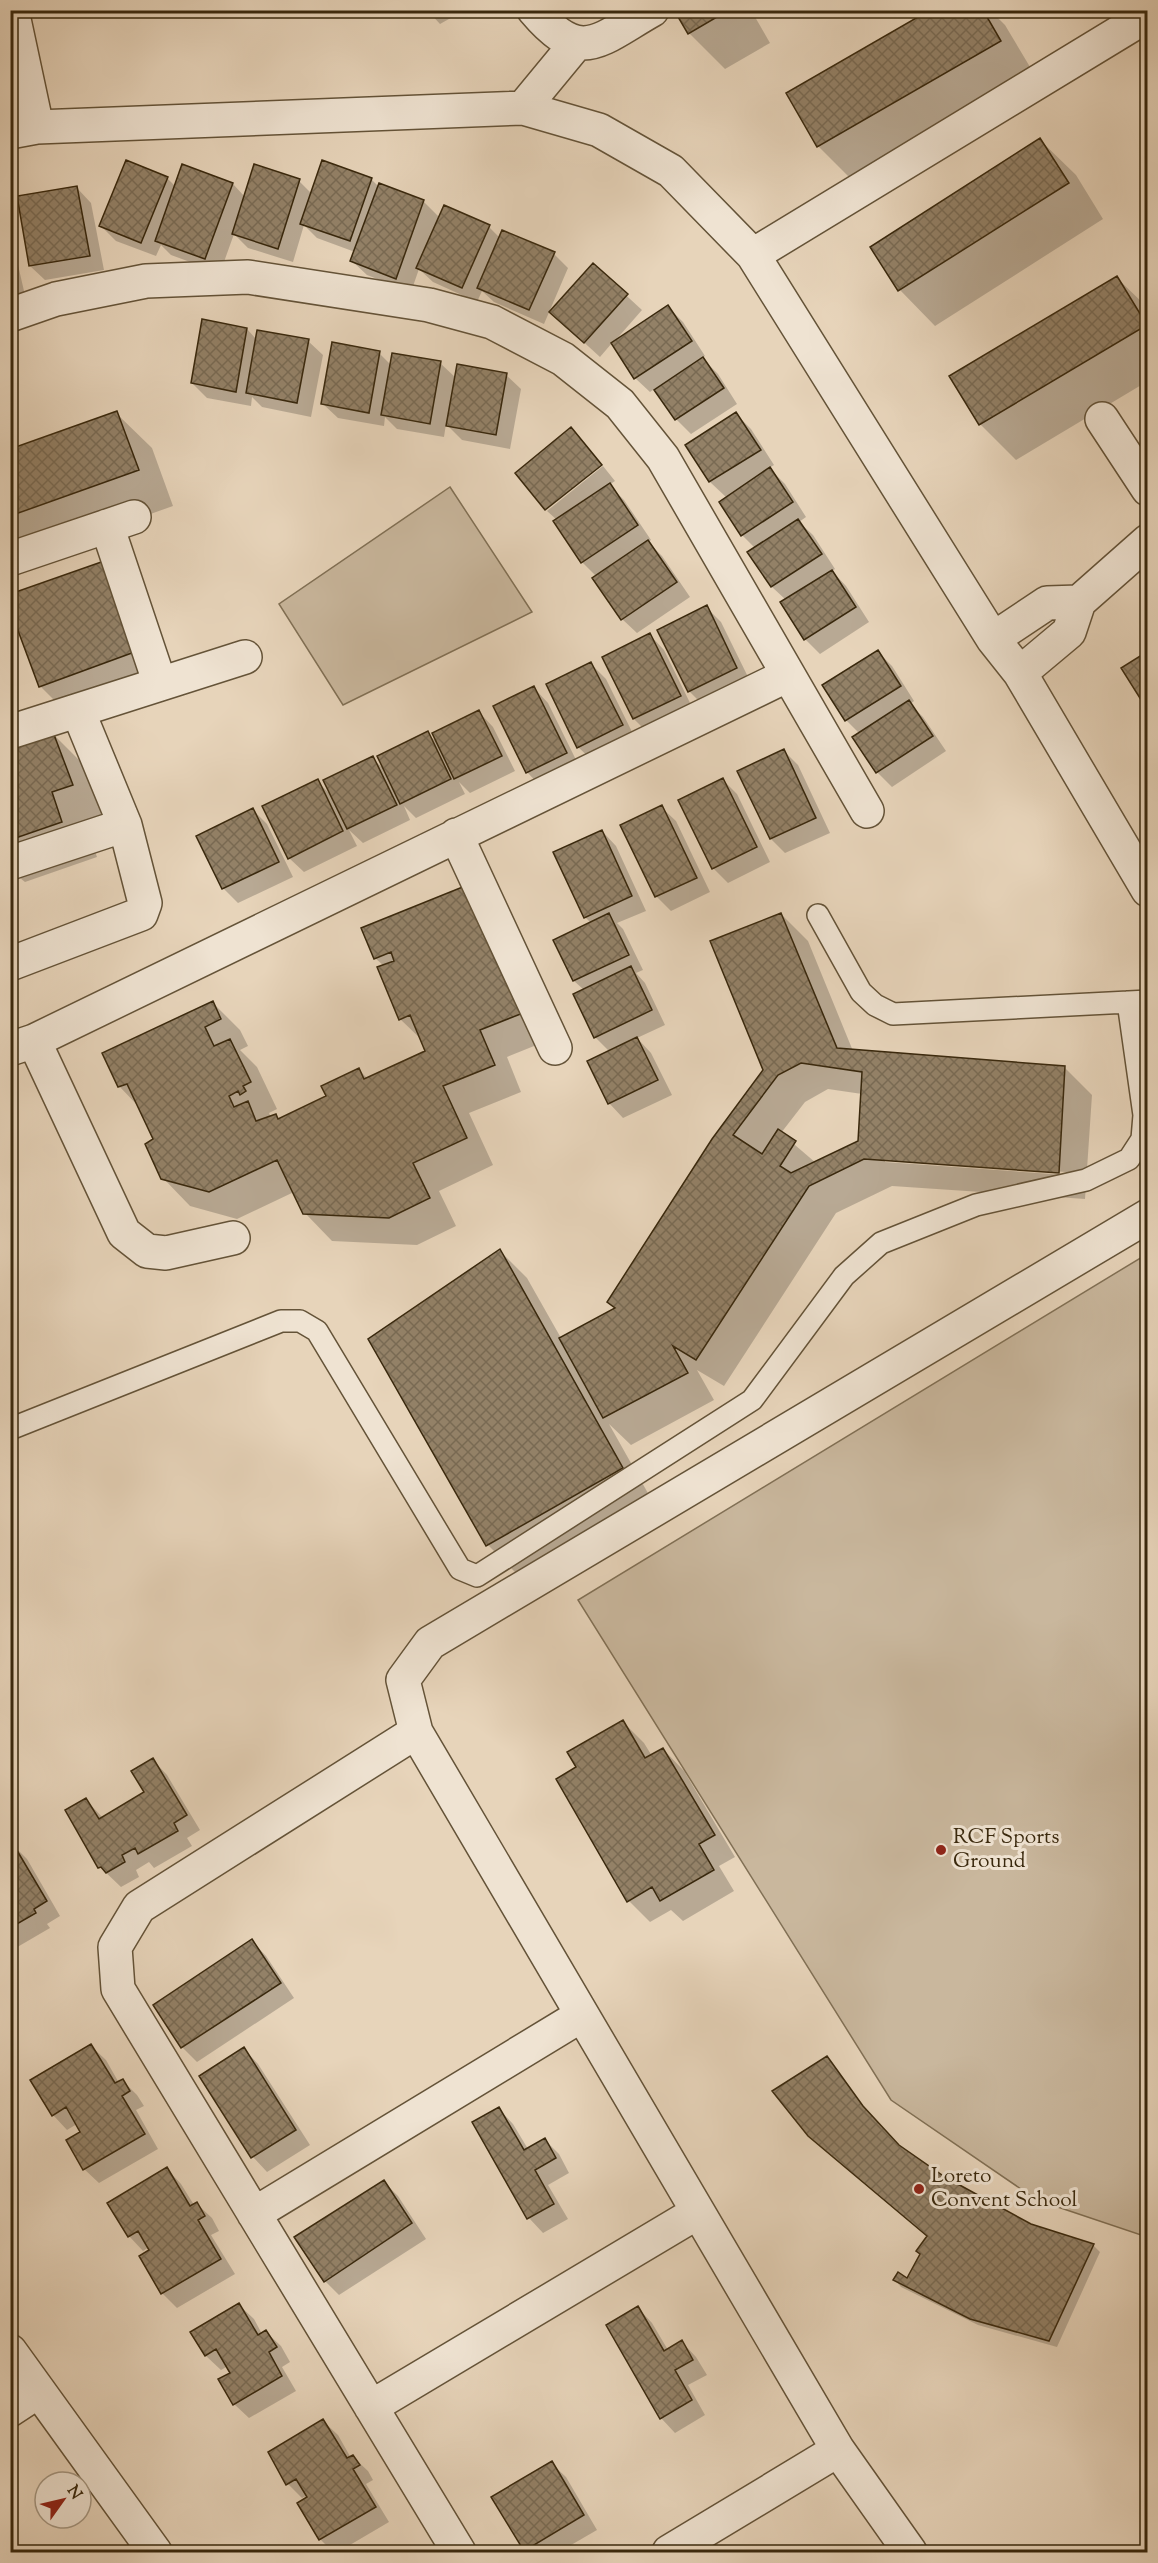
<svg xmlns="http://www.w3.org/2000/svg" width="1158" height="2563" viewBox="0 0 1158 2563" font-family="'Sorts Mill Goudy',serif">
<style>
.grass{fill:#c9b79d;stroke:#817055;stroke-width:1.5}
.shadow{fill:#0003;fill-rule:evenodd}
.building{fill:url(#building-cross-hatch);stroke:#39280d;stroke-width:1.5;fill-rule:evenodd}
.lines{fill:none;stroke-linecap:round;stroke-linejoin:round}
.lane-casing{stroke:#645338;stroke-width:24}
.street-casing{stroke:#645338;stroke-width:36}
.lane{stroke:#efe3d2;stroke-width:21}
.street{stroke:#efe3d2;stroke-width:33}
.poi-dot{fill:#8f2418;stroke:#efe3d2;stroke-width:2}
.labels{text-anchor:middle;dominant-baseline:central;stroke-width:6;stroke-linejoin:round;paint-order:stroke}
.poi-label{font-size:21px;fill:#39280d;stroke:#efe3d2;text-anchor:start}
</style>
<defs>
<pattern id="building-cross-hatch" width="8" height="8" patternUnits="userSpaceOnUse" patternTransform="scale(1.5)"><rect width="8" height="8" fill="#938167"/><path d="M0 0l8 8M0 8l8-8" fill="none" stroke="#796a53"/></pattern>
</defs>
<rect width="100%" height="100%" fill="#e7d4ba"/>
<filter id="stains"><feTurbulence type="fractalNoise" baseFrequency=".00333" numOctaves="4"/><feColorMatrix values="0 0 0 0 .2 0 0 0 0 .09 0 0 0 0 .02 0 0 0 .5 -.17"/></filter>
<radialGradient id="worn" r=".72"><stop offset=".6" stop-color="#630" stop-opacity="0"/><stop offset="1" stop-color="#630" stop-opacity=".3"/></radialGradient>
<!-- grass -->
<path class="grass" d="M 450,487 L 532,612 L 343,705 L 279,604 Z
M 1147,1254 L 1147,2237 L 1037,2200 L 891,2100 L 578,1600 Z"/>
<!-- shadow -->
<path class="shadow" d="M 132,10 L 150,10 L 139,17 Z
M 427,10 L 465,10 L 440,24 Z
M 676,10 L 751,10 L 770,43 L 725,69 L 689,33 Z
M 933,10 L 990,10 L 1005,25 L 1036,77 L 854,182 L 818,146 Z
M 1040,140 L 1076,175 L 1103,219 L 935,326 L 900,290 L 872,247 Z
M 183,166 L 233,184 L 245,197 L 299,181 L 312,194 L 371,179 L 379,187 L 424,202 L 440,218 L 445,207 L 489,227 L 500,238 L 554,254 L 568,268 L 544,324 L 494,302 L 482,291 L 477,302 L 433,282 L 419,269 L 411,292 L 367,275 L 352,261 L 355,252 L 317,238 L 304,225 L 293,262 L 248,248 L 234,234 L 220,273 L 171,255 L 161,245 L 156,256 L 116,241 L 101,226 L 167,178 L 176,187 Z
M 77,188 L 91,203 L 104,270 L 45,280 L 30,266 Z
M 10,230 L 27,304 L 10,308 Z
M 593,265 L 642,310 L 614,342 L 668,307 L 683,322 L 705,356 L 702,358 L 718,374 L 737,404 L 691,434 L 676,419 L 656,388 L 650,392 L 635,378 L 612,343 L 600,357 L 566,326 Z
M 1117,278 L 1148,308 L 1148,381 L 1016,460 L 980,424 L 951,377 Z
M 203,321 L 247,329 L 257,340 L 308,341 L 323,355 L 311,417 L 262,407 L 252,397 L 251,406 L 207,398 L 192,383 Z
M 379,353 L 391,365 L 440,363 L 456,378 L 506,375 L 521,389 L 510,449 L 462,440 L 446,424 L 444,437 L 397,429 L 385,417 L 384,426 L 338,418 L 323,404 Z
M 116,413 L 152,448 L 173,506 L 10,564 L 10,451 Z
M 736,414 L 751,429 L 774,465 L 769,468 L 785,484 L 806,517 L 799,522 L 813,535 L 835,569 L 832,571 L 846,586 L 869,622 L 820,654 L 805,639 L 786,600 L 772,587 L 750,552 L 755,548 L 742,535 L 727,498 L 710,482 L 687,446 Z
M 603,466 L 615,481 L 609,485 L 624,500 L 651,540 L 648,542 L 662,556 L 690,597 L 637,633 L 622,619 L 597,577 L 582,562 L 557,520 L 547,511 Z
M 106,562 L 175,686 L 76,722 L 40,686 Z
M 706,607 L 721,622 L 751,683 L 704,706 L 689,691 Z
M 650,635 L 664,650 L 694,711 L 648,733 L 634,719 Z
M 878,652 L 892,666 L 914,701 L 910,704 L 923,717 L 946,751 L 892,787 L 877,772 L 860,734 L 846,720 L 824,686 Z
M 591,664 L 606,679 L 636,740 L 593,761 L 578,747 Z
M 534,688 L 548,703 L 580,768 L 541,787 L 527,772 Z
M 479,712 L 493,727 L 515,771 L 470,793 L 459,782 L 465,794 L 416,818 L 404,806 L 410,820 L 363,843 L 349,830 L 357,846 L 304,872 L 289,858 L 317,781 L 330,794 L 372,758 L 385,770 L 427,733 L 439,744 Z
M 53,734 L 88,769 L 107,821 L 87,828 L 97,857 L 25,882 L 10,870 L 10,749 Z
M 784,751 L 798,765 L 830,833 L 785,853 L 771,839 Z
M 723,780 L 737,794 L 770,862 L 728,883 L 713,868 Z
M 661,807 L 676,821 L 710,892 L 671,911 L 656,896 L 622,825 Z
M 253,810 L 267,824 L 293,877 L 238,903 L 224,889 L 198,836 Z
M 602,831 L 616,846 L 646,911 L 617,923 L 623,929 L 643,970 L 636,973 L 645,983 L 665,1025 L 637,1038 L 651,1053 L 672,1095 L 623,1118 L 609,1103 L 610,1052 L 595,1037 L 584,990 L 574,981 L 555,941 L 591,923 L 585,917 Z
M 469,886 L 549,1040 L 507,1057 L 521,1092 L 469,1113 L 493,1165 L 439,1191 L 456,1226 L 417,1245 L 332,1241 L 305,1213 L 294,1192 L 237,1219 L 190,1206 L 163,1178 L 155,1140 L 139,1107 L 119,1086 L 213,1003 L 240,1030 L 248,1046 L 240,1050 L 257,1067 L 277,1109 L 269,1113 L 271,1118 L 276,1116 L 280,1120 L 328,1097 L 359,1070 L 368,1079 L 427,1051 L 424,1042 L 400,1019 L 384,966 L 375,958 Z
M 781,914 L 808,941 L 853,1051 L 1065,1068 L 1092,1095 L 1085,1199 L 892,1186 L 836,1213 L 724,1386 L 697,1370 L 714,1400 L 631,1445 L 609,1424 L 649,1495 L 515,1572 L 488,1545 L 500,1251 L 527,1278 L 561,1338 L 615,1309 L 609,1302 L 764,1071 ZM 828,1089 L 862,1094 L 859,1142 L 816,1163 L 781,1133 L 805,1102 ZM 885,1159 L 1066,1172 L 1066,1175 L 885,1162 Z
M 623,1722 L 644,1743 L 652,1756 L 663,1749 L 684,1771 L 735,1857 L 719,1866 L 734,1891 L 683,1921 L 671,1910 L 650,1922 L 629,1901 L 578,1768 Z
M 153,1760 L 167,1775 L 200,1830 L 187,1838 L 192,1846 L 154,1868 L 149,1862 L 136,1870 L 139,1877 L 121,1887 L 100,1867 L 86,1800 L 103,1818 L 146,1793 Z
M 12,1844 L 27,1859 L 60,1916 L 47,1924 L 50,1928 L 14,1949 L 10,1945 Z
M 252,1941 L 266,1956 L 294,1998 L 197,2062 L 182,2047 L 155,2005 Z
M 91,2046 L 106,2060 L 119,2083 L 123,2081 L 137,2095 L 144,2106 L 136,2110 L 158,2149 L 99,2183 L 84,2169 L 83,2133 L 77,2124 L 67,2130 L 53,2115 Z
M 244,2049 L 258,2064 L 310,2145 L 267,2172 L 253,2157 L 201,2076 Z
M 833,2065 L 870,2115 L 899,2146 L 945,2178 L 1030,2225 L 1093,2245 L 1100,2252 L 1057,2347 L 978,2325 L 901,2287 L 895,2280 L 908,2280 L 928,2236 Z
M 499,2109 L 513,2124 L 528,2149 L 545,2140 L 559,2154 L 569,2173 L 548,2185 L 568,2219 L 543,2233 L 529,2218 L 474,2123 Z
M 167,2169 L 181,2184 L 194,2205 L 197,2204 L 212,2218 L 219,2231 L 211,2235 L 235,2274 L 177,2308 L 162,2293 L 149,2247 L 143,2251 L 129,2236 Z
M 383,2181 L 398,2196 L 426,2239 L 339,2295 L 325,2281 Z
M 239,2305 L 254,2319 L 262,2334 L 266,2332 L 281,2346 L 290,2362 L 282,2367 L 296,2391 L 249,2418 L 234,2404 L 232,2373 L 228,2366 L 221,2370 L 206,2356 L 192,2332 Z
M 638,2308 L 652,2323 L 668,2350 L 682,2342 L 696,2357 L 707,2375 L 688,2385 L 705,2415 L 675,2433 L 661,2418 Z
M 323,2421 L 338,2435 L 351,2458 L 353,2457 L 368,2471 L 373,2480 L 366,2484 L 389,2522 L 338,2552 L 333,2552 L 320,2539 L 299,2503 L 309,2498 L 308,2495 L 302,2498 L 288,2484 Z
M 551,2463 L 566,2477 L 597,2530 L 559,2552 L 527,2552 L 525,2550 Z
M 396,2546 L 402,2552 L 385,2552 Z"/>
<!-- building -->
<path class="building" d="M 674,10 L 729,10 L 688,34 Z
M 930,10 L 983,10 L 1001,41 L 817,147 L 786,93 Z
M 1040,138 L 1069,183 L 898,291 L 870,247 Z
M 126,160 L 168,177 L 141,243 L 99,226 Z
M 322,160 L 372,178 L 350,241 L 300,224 Z
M 182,164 L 233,183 L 205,259 L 155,241 Z
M 254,164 L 300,179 L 278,249 L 232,234 Z
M 379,183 L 424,200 L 396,279 L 350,261 Z
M 77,186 L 90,256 L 29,266 L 17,196 Z
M 444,205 L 490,225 L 462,288 L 416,268 Z
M 502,230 L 555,252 L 529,310 L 477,288 Z
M 593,263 L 628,294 L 584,343 L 549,312 Z
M 1117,276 L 1147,325 L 979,425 L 949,376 Z
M 668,305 L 692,341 L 634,379 L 611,343 Z
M 202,319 L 247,328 L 236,392 L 191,383 Z
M 257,330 L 309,339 L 297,403 L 246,393 Z
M 332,342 L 380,351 L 369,413 L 321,404 Z
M 392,353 L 441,361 L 430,424 L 381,415 Z
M 703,357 L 724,388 L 675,420 L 654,390 Z
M 457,364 L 507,373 L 496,435 L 446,426 Z
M 117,411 L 139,470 L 10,516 L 10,449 Z
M 736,412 L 761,450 L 709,482 L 685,445 Z
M 571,427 L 602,465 L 545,510 L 515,473 Z
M 770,467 L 793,502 L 741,536 L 719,502 Z
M 610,483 L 638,525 L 581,563 L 553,521 Z
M 798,519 L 822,554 L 771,587 L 747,552 Z
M 648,540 L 677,582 L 621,620 L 592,578 Z
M 107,560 L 140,650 L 39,687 L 10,609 L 10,594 Z
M 832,570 L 856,607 L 804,640 L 780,602 Z
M 707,605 L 737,668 L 688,692 L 657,630 Z
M 650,633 L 681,696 L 633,719 L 602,657 Z
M 878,650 L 901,686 L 845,721 L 822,685 Z
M 1148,651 L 1148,711 L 1121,668 Z
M 591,662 L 623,725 L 577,748 L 546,684 Z
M 534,686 L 567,753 L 526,773 L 493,706 Z
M 909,700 L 933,736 L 876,773 L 852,737 Z
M 479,710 L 502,756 L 454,779 L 432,733 Z
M 428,731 L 451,779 L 400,804 L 377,756 Z
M 53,732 L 73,785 L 52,792 L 62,822 L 10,840 L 10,747 Z
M 784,749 L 816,818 L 770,839 L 737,771 Z
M 373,756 L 397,805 L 347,829 L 323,780 Z
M 723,778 L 757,847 L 712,869 L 678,800 Z
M 318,779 L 343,831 L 288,859 L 262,806 Z
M 662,805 L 697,878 L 655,897 L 620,825 Z
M 253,808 L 279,862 L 222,889 L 196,836 Z
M 602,830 L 632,896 L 584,918 L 553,852 Z
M 470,884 L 523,1013 L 480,1030 L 495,1065 L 443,1086 L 467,1138 L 413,1163 L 430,1198 L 389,1218 L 303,1214 L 277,1160 L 209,1192 L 161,1179 L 145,1144 L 153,1139 L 127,1084 L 118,1087 L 102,1053 L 213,1001 L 221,1019 L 205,1027 L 214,1046 L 230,1039 L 251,1082 L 243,1086 L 246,1091 L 240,1095 L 238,1091 L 229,1096 L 234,1107 L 248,1101 L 256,1121 L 276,1114 L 278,1119 L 326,1096 L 321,1086 L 359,1068 L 364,1079 L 425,1051 L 410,1015 L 399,1020 L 377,967 L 394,961 L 391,952 L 374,959 L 361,928 Z
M 609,913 L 629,955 L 573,981 L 553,940 Z
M 781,913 L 837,1048 L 1065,1066 L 1059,1173 L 864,1159 L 809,1186 L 696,1360 L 673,1346 L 688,1373 L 603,1418 L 559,1338 L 615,1308 L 607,1302 L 712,1139 L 763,1070 L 710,941 ZM 801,1063 L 862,1072 L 858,1141 L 791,1173 L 780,1166 L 796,1141 L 778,1129 L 762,1154 L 733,1135 L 778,1075 Z
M 631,966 L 652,1010 L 594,1038 L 573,994 Z
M 637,1037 L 658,1080 L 608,1104 L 587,1061 Z
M 500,1249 L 623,1468 L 486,1546 L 368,1339 Z
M 623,1720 L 645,1758 L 663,1748 L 715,1835 L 699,1844 L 714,1870 L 660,1901 L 652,1887 L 627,1902 L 556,1779 L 576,1767 L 567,1752 Z
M 153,1758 L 187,1815 L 174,1823 L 178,1831 L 138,1854 L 135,1848 L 122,1855 L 125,1862 L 106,1873 L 101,1867 L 98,1868 L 65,1810 L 86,1798 L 99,1819 L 144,1792 L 131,1771 Z
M 12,1842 L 47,1901 L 34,1909 L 36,1913 L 10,1928 Z
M 252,1939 L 281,1983 L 181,2048 L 153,2005 Z
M 91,2044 L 115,2083 L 123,2079 L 130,2091 L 122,2096 L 145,2134 L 83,2170 L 66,2140 L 80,2132 L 66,2107 L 52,2116 L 30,2080 Z
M 244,2047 L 296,2130 L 251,2158 L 199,2076 Z
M 827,2056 L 863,2106 L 899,2145 L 945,2177 L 1031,2224 L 1094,2244 L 1049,2341 L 970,2319 L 893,2280 L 898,2272 L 907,2278 L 920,2254 L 916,2251 L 927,2236 L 808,2136 L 772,2091 Z
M 499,2107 L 524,2150 L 545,2138 L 556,2158 L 535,2170 L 554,2204 L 527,2219 L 472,2122 Z
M 167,2167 L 190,2206 L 197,2202 L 205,2216 L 198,2220 L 221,2259 L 161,2294 L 139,2256 L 149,2250 L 138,2231 L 128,2237 L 107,2203 Z
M 384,2180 L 412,2223 L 324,2282 L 294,2237 Z
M 239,2303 L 258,2335 L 266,2330 L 277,2347 L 269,2352 L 282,2376 L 233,2405 L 218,2379 L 230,2373 L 216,2349 L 205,2356 L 190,2332 Z
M 638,2306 L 664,2351 L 682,2340 L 693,2360 L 675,2370 L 692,2400 L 660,2419 L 606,2325 Z
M 323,2419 L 347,2458 L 353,2455 L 360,2465 L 353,2469 L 376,2507 L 319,2540 L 297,2503 L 307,2497 L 296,2479 L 286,2485 L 268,2452 Z
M 552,2461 L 584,2515 L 524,2551 L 491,2497 Z"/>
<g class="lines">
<!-- lane casing -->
<g class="lane-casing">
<path id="lane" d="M 818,915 L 861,992 L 875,1005 L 893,1014 L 1148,1001
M 10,1429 L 281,1321 L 300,1321 L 317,1331 L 460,1569 L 477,1576 L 752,1400 L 844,1276 L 881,1243 L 976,1205 L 1086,1180 L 1129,1159 L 1142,1139 L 1144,1115 L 1128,1002"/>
</g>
<!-- street casing -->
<g class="street-casing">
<path id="street" d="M 12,10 L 37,127
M 534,10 C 581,66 599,40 652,10
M 523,108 L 575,45
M 10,132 L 37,127 L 523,108 L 599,130 L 671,171 L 753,255 L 993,639 L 1020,673 L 1148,890
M 753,255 L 1148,15
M 10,315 L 56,299 L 146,281 L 248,277 L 429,305 L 492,322 L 563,359 L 620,404 L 663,458 L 867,811
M 1102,419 L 1148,489
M 107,526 L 160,684
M 10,559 L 134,517
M 993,639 L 1047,603 L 1079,602
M 1020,673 L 1069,632 L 1079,602 L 1148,541
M 10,732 L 245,657
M 456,835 L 555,1048
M 10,863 L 125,825 L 78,711
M 10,964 L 141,914 L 145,903 L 125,825
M 34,1041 L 788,675
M 10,1049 L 34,1041 L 124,1233 L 147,1251 L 166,1253 L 233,1238
M 416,1732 L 139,1907 L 115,1947 L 118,1989 L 459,2552
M 254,2214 L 582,2015
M 10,2351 L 155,2552
M 371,2407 L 698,2212
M 10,2410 L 39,2391
M 669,2552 L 838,2450
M 910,2552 L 838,2450 L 416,1732 L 403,1680 L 430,1643 L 1148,1216"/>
</g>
<!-- lane -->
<use href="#lane" class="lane"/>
<!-- street -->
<use href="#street" class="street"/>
</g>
<!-- markers -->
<g class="poi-dot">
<circle cx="941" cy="1850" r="6"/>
<circle cx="919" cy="2189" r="6"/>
</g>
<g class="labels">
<!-- poi labels -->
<g class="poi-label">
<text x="953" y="1838">RCF Sports<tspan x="953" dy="24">Ground</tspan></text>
<text x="931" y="2177">Loreto<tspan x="931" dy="24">Convent School</tspan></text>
</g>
</g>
<!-- margin -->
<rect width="1158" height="2563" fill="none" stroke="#e7d4ba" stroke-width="36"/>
<rect x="12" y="12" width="1134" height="2539" fill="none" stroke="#39280d" stroke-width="3"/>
<rect x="18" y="18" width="1122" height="2527" fill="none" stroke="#39280d" stroke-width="1.5"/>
<!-- north arrow -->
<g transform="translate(63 2500) rotate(56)"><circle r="28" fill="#efe3d2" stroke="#a69883" stroke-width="1.5"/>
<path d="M0-4.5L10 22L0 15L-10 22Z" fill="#8f2418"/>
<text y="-9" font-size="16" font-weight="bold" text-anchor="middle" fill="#39280d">N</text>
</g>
<rect width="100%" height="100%" filter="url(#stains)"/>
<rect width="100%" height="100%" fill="url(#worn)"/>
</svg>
